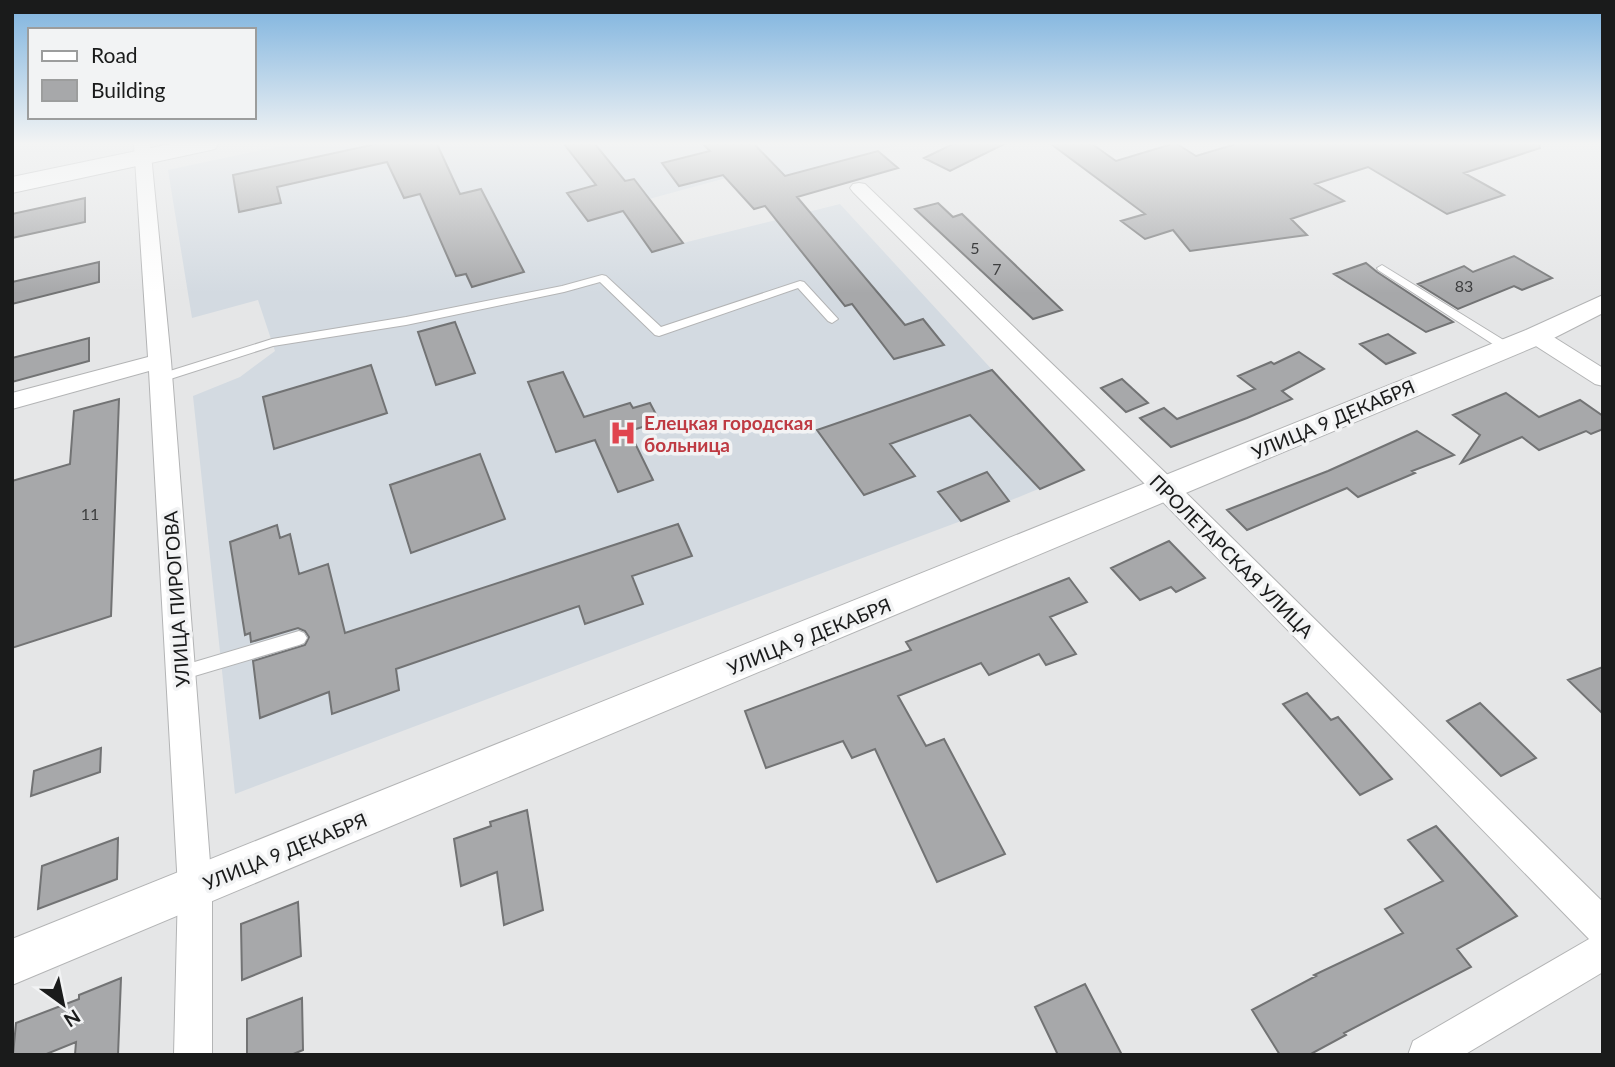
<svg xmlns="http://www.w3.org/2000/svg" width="1615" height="1067" viewBox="0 0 1615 1067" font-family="Lato,sans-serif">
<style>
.built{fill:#d3dae1}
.building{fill:#a7a8aa;stroke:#727374;stroke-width:2}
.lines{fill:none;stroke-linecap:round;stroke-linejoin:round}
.service-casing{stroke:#b3b4b5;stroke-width:2}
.minor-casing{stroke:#b3b4b5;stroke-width:2}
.tertiary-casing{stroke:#b3b4b5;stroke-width:2}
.secondary-casing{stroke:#b3b4b5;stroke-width:2}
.service{fill:#fff;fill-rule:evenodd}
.minor{fill:#fff;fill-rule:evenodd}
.tertiary{fill:#fff;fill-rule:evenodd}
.secondary{fill:#fff;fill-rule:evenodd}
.labels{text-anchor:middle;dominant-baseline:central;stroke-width:7;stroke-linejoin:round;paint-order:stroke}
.number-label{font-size:16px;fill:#3d3e3f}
.street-label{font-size:19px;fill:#1a1b1b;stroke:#f2f3f4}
.health-label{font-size:19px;font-weight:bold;fill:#be3a42;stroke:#f2f3f4;text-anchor:start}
</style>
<rect width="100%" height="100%" fill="#e5e6e7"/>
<!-- built -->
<path class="built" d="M 290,144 L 903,144 L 878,151 L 898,168 L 754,209 L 726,178 L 649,199 L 683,243 L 840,204 L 1084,470 L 961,521 L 235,794 L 193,396 L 240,377 L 275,351 L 258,300 L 192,318 L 168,170 Z"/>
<!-- building -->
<path class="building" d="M 376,144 L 437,144 L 460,194 L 481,189 L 524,272 L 472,287 L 466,274 L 456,276 L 420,194 L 404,198 L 387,162 L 277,187 L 281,203 L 239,212 L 233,175 Z
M 564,144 L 595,144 L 625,181 L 634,179 L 683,243 L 652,252 L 623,211 L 588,221 L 567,193 L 596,185 Z
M 703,144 L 754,144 L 785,176 L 878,151 L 898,168 L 797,197 L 905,325 L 923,319 L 944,345 L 894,359 L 852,304 L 845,306 L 765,206 L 754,209 L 723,175 L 679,186 L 662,163 L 710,151 Z
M 953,144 L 1004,144 L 950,171 L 924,158 Z
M 1051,144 L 1092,144 L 1116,161 L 1172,144 L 1177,144 L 1196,156 L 1236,144 L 1539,144 L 1540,148 L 1464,173 L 1504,195 L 1447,214 L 1368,167 L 1315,184 L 1344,201 L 1291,219 L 1307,235 L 1190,251 L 1173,230 L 1145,239 L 1121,221 L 1145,214 Z
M 85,198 L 85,222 L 12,238 L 12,214 Z
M 938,203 L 953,217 L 962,214 L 1062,310 L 1033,319 L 915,209 Z
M 1514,256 L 1552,278 L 1522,290 L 1514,286 L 1458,309 L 1418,284 L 1464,266 L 1473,272 Z
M 99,262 L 99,282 L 12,304 L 12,282 Z
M 1366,263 L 1377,272 L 1453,322 L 1426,332 L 1334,274 Z
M 455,322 L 475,373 L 436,385 L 418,332 Z
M 1388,334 L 1415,353 L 1386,364 L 1360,344 Z
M 89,338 L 89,361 L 12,382 L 12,358 Z
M 1299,352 L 1324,369 L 1282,391 L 1292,399 L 1247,418 L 1171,447 L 1140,418 L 1164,408 L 1177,419 L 1255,389 L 1238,376 L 1271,362 L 1274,364 Z
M 371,365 L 387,413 L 274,449 L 263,397 Z
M 992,370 L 1084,470 L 1040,489 L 970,415 L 890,444 L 915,476 L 864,495 L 817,430 Z
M 563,372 L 584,417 L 630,403 L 633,408 L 650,403 L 660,422 L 629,431 L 653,480 L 618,492 L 595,440 L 556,452 L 528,382 Z
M 1122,379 L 1148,403 L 1126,412 L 1101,388 Z
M 1506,393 L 1539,417 L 1580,400 L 1603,416 L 1603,429 L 1591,434 L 1586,431 L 1539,450 L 1522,437 L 1461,463 L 1480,435 L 1453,415 Z
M 119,399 L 111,616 L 12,648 L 12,481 L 70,464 L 74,411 Z
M 1417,431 L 1454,455 L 1412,471 L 1415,473 L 1358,497 L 1347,488 L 1247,530 L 1227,510 L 1328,471 Z
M 480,454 L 505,519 L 411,553 L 390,485 Z
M 987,472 L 1009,501 L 961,521 L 938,492 Z
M 678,524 L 692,556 L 632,576 L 643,604 L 585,624 L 579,606 L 396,669 L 399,690 L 332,714 L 329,692 L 260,718 L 253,661 L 305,645 L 309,637 L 305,631 L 298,628 L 251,642 L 250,633 L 245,635 L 230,542 L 277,525 L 280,538 L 290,534 L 299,574 L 328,564 L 345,633 Z
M 1169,541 L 1205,578 L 1176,592 L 1171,587 L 1140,600 L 1111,568 Z
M 1069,578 L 1087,602 L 1050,617 L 1076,654 L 1046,665 L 1039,654 L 989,675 L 981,663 L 898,696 L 926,746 L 944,739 L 1005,854 L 937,882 L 875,749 L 852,758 L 843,741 L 766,768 L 745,711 L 911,650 L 906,642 Z
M 1603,667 L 1603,714 L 1568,680 Z
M 1307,693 L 1331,720 L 1338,717 L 1392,779 L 1360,795 L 1283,704 Z
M 1480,703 L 1536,758 L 1501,776 L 1447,721 Z
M 101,748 L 100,772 L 31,796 L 34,771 Z
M 527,810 L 543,910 L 504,925 L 497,872 L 461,886 L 454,839 L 491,826 L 490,822 Z
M 1436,826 L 1517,916 L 1457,949 L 1471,967 L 1344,1033 L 1346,1035 L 1309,1055 L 1280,1055 L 1252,1010 L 1316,976 L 1314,975 L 1403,933 L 1385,909 L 1443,881 L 1408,840 Z
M 118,838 L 117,879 L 38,909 L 42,866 Z
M 298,902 L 301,956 L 242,980 L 241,924 Z
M 121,978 L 118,1055 L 75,1055 L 76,1042 L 44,1055 L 13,1055 L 16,1023 L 79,999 L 79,995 Z
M 1085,984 L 1122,1055 L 1058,1055 L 1035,1007 Z
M 302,998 L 303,1050 L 291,1055 L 247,1055 L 247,1019 Z"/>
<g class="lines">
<!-- service casing -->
<g class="service-casing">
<path id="service" d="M 1382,265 L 1510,344 L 1510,350 L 1502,350 L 1378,270 L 1377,268 Z
M 602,275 L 606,276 L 661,327 L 800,281 L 804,282 L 838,319 L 832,323 L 828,321 L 798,288 L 659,336 L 655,335 L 600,282 L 564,292 L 406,325 L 273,346 L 161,382 L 155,378 L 157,375 L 272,339 L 406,317 L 562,286 Z
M 299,631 L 304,633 L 307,638 L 304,643 L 299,645 L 181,680 L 175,678 L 173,673 L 175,668 L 181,666 Z"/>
</g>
<!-- minor casing -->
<g class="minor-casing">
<path id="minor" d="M 134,144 L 150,144 L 171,361 L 212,888 L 212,1055 L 174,1055 L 178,888 L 149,371 L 12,409 L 12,393 L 148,357 Z
M 859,183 L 865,184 L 1175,482 L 1603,902 L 1603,972 L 1464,1055 L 1408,1055 L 1413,1041 L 1589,939 L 1157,496 L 853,192 L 850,188 L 853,184 Z
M 1536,329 L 1544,331 L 1603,368 L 1603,386 L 1595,384 L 1528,341 L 1525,336 L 1528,331 Z"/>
</g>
<!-- tertiary casing -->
<g class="tertiary-casing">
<path id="tertiary" d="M 1603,295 L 1603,313 L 1546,342 L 12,985 L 12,939 L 1526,330 Z"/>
</g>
<!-- secondary casing -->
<g class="secondary-casing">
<path id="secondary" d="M 170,144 L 218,144 L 215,149 L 206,151 L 12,193 L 12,177 Z"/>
</g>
<!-- service -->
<use href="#service" class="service"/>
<!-- minor -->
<use href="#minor" class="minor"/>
<!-- tertiary -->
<use href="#tertiary" class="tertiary"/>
<!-- secondary -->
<use href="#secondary" class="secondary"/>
</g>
<!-- sky -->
<linearGradient id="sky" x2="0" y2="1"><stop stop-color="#7cb2de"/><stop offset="0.49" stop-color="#f3f4f4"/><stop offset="1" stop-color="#f3f4f4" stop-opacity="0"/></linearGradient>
<rect width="1615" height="293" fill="url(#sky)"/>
<!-- icons -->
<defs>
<g id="hospital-bare" transform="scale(2.1)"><path d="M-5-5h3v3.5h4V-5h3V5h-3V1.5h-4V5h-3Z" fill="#e0444e" stroke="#f2f3f4" stroke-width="2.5" paint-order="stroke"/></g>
</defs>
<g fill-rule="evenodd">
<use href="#hospital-bare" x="623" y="433"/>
</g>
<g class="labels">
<!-- number labels -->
<g class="number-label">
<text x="975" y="247">5</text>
<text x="997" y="268">7</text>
<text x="1464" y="285">83</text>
<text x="90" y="513">11</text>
</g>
<!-- street labels -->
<g class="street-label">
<text transform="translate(1333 419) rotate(-23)">УЛИЦА 9 ДЕКАБРЯ</text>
<text transform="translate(1232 556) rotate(45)">ПРОЛЕТАРСКАЯ УЛИЦА</text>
<text transform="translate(176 599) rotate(-94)">УЛИЦА ПИРОГОВА</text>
<text transform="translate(809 636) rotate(-22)">УЛИЦА 9 ДЕКАБРЯ</text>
<text transform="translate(285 851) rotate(-22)">УЛИЦА 9 ДЕКАБРЯ</text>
</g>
<!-- health labels -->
<g class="health-label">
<text x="644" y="422">Елецкая городская<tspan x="644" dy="22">больница</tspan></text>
</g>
</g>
<!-- border -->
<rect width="1615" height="1067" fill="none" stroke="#1a1b1b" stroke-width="28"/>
<!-- legend -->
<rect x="28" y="28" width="228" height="91" fill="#f2f3f4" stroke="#9c9d9d" stroke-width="2"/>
<rect x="42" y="51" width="35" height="10" fill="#ffffff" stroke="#9c9d9d" stroke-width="2"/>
<text x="91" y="63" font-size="21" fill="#1a1b1b">Road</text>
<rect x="42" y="80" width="35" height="21" fill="#a7a8aa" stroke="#9c9d9d" stroke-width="2"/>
<text x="91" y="98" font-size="21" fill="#1a1b1b">Building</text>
<!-- north arrow -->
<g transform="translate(63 1004) rotate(147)" stroke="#f2f3f4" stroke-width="5" paint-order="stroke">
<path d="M0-5L12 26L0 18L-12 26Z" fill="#1a1b1b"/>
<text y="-10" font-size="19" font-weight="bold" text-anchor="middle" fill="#1a1b1b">N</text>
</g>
</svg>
